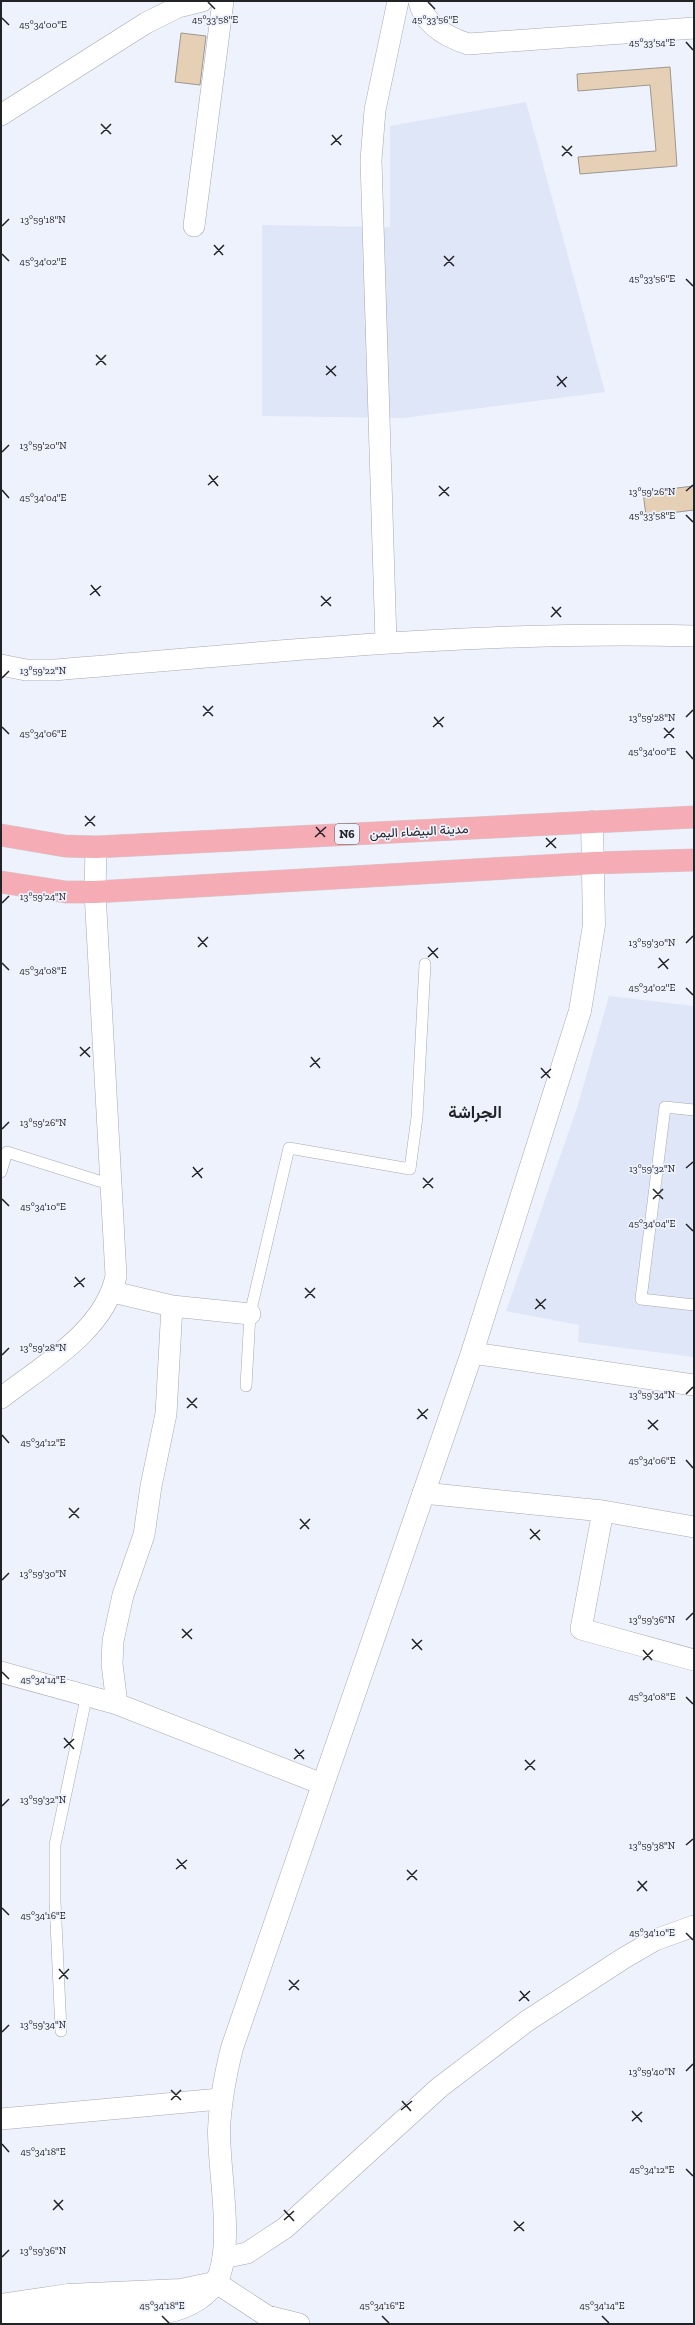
<svg xmlns="http://www.w3.org/2000/svg" width="695" height="2325" viewBox="0 0 695 2325" font-family="'Zilla Slab',Vazirmatn,serif">
<style>
.built{fill:#dfe6f7}
.building{fill:#e5d0b5;stroke:#9d978f}
.lines{fill:none;stroke-linecap:round;stroke-linejoin:round}
.service-casing{stroke:#a5a9b2;stroke-width:12}
.minor-casing{stroke:#a5a9b2;stroke-width:22}
.tertiary-casing{stroke:#a5a9b2;stroke-width:23}
.primary-casing{stroke:#cecfcf;stroke-width:23}
.service{stroke:#fff;stroke-width:11}
.minor{stroke:#fff;stroke-width:21}
.tertiary{stroke:#fff;stroke-width:22}
.primary{stroke:#f5acb5;stroke-width:22}
.ticks{fill:none;stroke:#222327;stroke-width:1.5}
.labels{text-anchor:middle;dominant-baseline:central;stroke-width:3.5;stroke-linejoin:round;paint-order:stroke}
.shield{fill:#eef2fc;stroke:#5f6167;stroke-width:1}
.shield-label{font-size:12px;font-weight:bold;fill:#222327}
.street-label{font-size:13px;fill:#222327;stroke:#eef2fc}
.district-label{font-size:17px;font-weight:bold;fill:#222327;stroke:#eef2fc}
.ticks-label{font-size:10px;text-anchor:middle;fill:#222327;stroke:#eef2fc;stroke-width:3.5;stroke-linejoin:round;paint-order:stroke}
</style>
<rect width="100%" height="100%" fill="#eef2fc"/>
<!-- built -->
<path class="built" d="M 526,102 L 605,392 L 403,418 L 262,416 L 262,225 L 390,227 L 390,126 Z
M 609,996 L 694,1006 L 694,1357 L 578,1342 L 579,1325 L 506,1311 L 577,1108 Z"/>
<!-- building -->
<path class="building" d="M 181,33 L 206,36 L 200,85 L 175,82 Z
M 670,67 L 677,166 L 580,174 L 578,157 L 656,151 L 650,85 L 578,91 L 577,74 Z
M 694,486 L 694,510 L 646,516 L 643,492 Z"/>
<g class="lines">
<!-- service casing -->
<g class="service-casing">
<path id="service" d="M 694,1110 L 665,1107 L 641,1299 L 694,1305
M 1,1172 L 7,1152 L 112,1185
M 246,1386 L 250,1314 L 289,1148 L 410,1169 L 417,1117 L 425,964
M 61,2031 L 55,1901 L 55,1845 L 87,1694"/>
</g>
<!-- minor casing -->
<g class="minor-casing">
<path id="minor" d="M 419,1 C 424,25 447,37 468,44 L 694,28
M 1,115 L 146,23 L 178,7 L 202,1
M 194,226 L 223,1
M 386,642 L 371,160 L 375,110 L 398,1
M 1,665 L 26,670 L 55,670 C 268,652 481,630 694,636
M 113,1292 L 172,1306 L 250,1314
M 472,1353 L 694,1385
M 1,1398 C 42,1366 105,1331 116,1276 L 95,892 L 96,847
M 423,1493 L 603,1511 L 694,1527
M 603,1511 L 581,1629 L 694,1660
M 1,1672 L 117,1704 L 322,1784
M 117,1704 L 112,1664 L 113,1641 L 123,1595 L 144,1535 L 151,1486 L 166,1414 L 172,1306
M 1,2119 L 220,2099
M 223,2258 L 247,2253 L 285,2228 L 440,2087 L 527,2021 L 624,1958 L 655,1940 L 694,1926
M 215,2282 L 267,2316 L 299,2324"/>
</g>
<!-- tertiary casing -->
<g class="tertiary-casing">
<path id="tertiary" d="M 1,2305 L 68,2295 L 181,2290 L 214,2283
M 3,2324 C 40,2317 78,2316 115,2314 C 131,2313 150,2315 166,2312 C 188,2308 212,2295 220,2273 C 232,2236 219,2172 219,2131 C 220,2102 225,2076 232,2048 L 472,1353 L 580,1011 L 594,925 L 592,822"/>
</g>
<!-- primary casing -->
<g class="primary-casing">
<path id="primary" d="M 1,835 L 65,846 L 96,847 L 694,817
M 1,882 L 66,892 L 95,892 L 594,863 L 694,860"/>
</g>
<!-- service -->
<use href="#service" class="service"/>
<!-- minor -->
<use href="#minor" class="minor"/>
<!-- tertiary -->
<use href="#tertiary" class="tertiary"/>
<!-- primary -->
<use href="#primary" class="primary"/>
</g>
<!-- ticks -->
<path class="ticks" d="M 208,2 L 215,9M 428,2 L 435,9M 2,18 L 9,25M 686,42 L 693,50M 101,124 L 111,134M 101,134 L 111,124M 332,135 L 341,145M 331,145 L 342,135M 562,146 L 572,156M 562,156 L 572,146M 2,226 L 9,219M 214,245 L 223,255M 2,254 L 9,261M 214,255 L 224,245M 444,256 L 454,266M 444,266 L 454,256M 686,279 L 693,286M 96,355 L 106,365M 96,365 L 106,355M 326,366 L 336,376M 326,375 L 336,366M 557,376 L 566,387M 557,386 L 567,377M 2,452 L 9,445M 209,475 L 218,486M 208,485 L 218,476M 439,486 L 449,496M 2,490 L 9,498M 686,491 L 693,485M 439,496 L 449,487M 686,515 L 693,522M 91,585 L 100,596M 90,595 L 101,586M 321,596 L 331,606M 321,606 L 331,597M 552,607 L 561,617M 551,617 L 561,607M 2,678 L 9,671M 203,706 L 213,716M 203,716 L 213,706M 434,717 L 443,727M 686,717 L 693,710M 2,727 L 9,734M 433,727 L 444,717M 664,728 L 674,738M 664,738 L 674,728M 686,751 L 693,759M 85,816 L 95,826M 85,826 L 95,816M 316,827 L 325,837M 315,837 L 326,827M 546,838 L 556,848M 546,847 L 556,838M 2,903 L 9,896M 198,937 L 207,947M 686,943 L 693,936M 198,947 L 208,937M 428,947 L 438,958M 428,957 L 438,948M 659,958 L 668,969M 2,963 L 9,970M 658,968 L 669,959M 686,988 L 693,995M 80,1047 L 90,1057M 80,1056 L 90,1047M 311,1057 L 320,1068M 310,1067 L 320,1058M 541,1068 L 550,1078M 541,1078 L 551,1069M 2,1129 L 9,1122M 193,1167 L 202,1178M 686,1168 L 693,1162M 192,1177 L 203,1168M 423,1178 L 433,1188M 423,1188 L 433,1178M 653,1189 L 663,1199M 2,1199 L 9,1206M 653,1199 L 663,1189M 686,1224 L 693,1231M 75,1277 L 84,1287M 74,1287 L 85,1278M 305,1288 L 315,1298M 305,1298 L 315,1288M 536,1299 L 545,1309M 535,1309 L 546,1299M 2,1355 L 9,1348M 686,1394 L 693,1387M 187,1398 L 197,1408M 187,1408 L 197,1398M 418,1409 L 427,1419M 417,1419 L 428,1409M 648,1420 L 658,1430M 648,1429 L 658,1420M 2,1435 L 9,1443M 686,1460 L 693,1468M 69,1508 L 79,1518M 69,1518 L 79,1508M 300,1519 L 309,1529M 300,1529 L 310,1519M 530,1529 L 540,1540M 530,1539 L 540,1530M 2,1580 L 9,1573M 686,1620 L 693,1613M 182,1629 L 192,1639M 182,1638 L 192,1629M 412,1639 L 422,1650M 412,1649 L 422,1640M 643,1650 L 652,1660M 643,1660 L 653,1650M 2,1672 L 9,1679M 686,1697 L 693,1704M 64,1738 L 74,1749M 64,1748 L 74,1739M 295,1749 L 304,1759M 294,1759 L 304,1750M 525,1760 L 535,1770M 525,1770 L 535,1760M 2,1806 L 9,1799M 686,1845 L 693,1839M 177,1859 L 186,1869M 176,1869 L 187,1860M 407,1870 L 417,1880M 407,1880 L 417,1870M 638,1881 L 647,1891M 637,1891 L 647,1881M 2,1908 L 9,1915M 686,1933 L 693,1940M 59,1969 L 68,1979M 59,1979 L 69,1969M 289,1980 L 299,1990M 289,1990 L 299,1980M 520,1991 L 529,2001M 519,2001 L 530,1991M 2,2032 L 9,2025M 686,2071 L 693,2064M 171,2090 L 181,2100M 171,2100 L 181,2090M 402,2101 L 411,2111M 401,2110 L 412,2101M 632,2111 L 642,2122M 632,2121 L 642,2112M 2,2144 L 9,2152M 686,2169 L 693,2176M 54,2200 L 63,2210M 53,2210 L 63,2200M 284,2210 L 294,2221M 284,2220 L 294,2211M 514,2221 L 524,2231M 514,2231 L 524,2222M 2,2257 L 9,2250M 162,2316 L 169,2323M 382,2316 L 389,2323M 602,2316 L 609,2323"/>
<g class="labels">
<!-- shield labels -->
<rect class="shield" x="335" y="824" width="24" height="20" rx="3"/>
<g class="shield-label">
<text x="347" y="834">N6</text>
</g>
<!-- street labels -->
<g class="street-label">
<text transform="translate(419 831) rotate(-3)">مدينة البيضاء اليمن</text>
</g>
<!-- district labels -->
<g class="district-label">
<text x="475" y="1112">الجراشة</text>
</g>
</g>
<g class="ticks-label">
<text x="435" y="23">45°33'56"E</text>
<text x="215" y="23">45°33'58"E</text>
<text x="43" y="28">45°34'00"E</text>
<text x="652" y="46">45°33'54"E</text>
<text x="43" y="223">13°59'18"N</text>
<text x="43" y="265">45°34'02"E</text>
<text x="652" y="282">45°33'56"E</text>
<text x="43" y="449">13°59'20"N</text>
<text x="652" y="495">13°59'26"N</text>
<text x="43" y="501">45°34'04"E</text>
<text x="652" y="519">45°33'58"E</text>
<text x="43" y="674">13°59'22"N</text>
<text x="652" y="721">13°59'28"N</text>
<text x="43" y="737">45°34'06"E</text>
<text x="652" y="755">45°34'00"E</text>
<text x="43" y="900">13°59'24"N</text>
<text x="652" y="946">13°59'30"N</text>
<text x="43" y="974">45°34'08"E</text>
<text x="652" y="991">45°34'02"E</text>
<text x="43" y="1126">13°59'26"N</text>
<text x="652" y="1172">13°59'32"N</text>
<text x="43" y="1210">45°34'10"E</text>
<text x="652" y="1227">45°34'04"E</text>
<text x="43" y="1351">13°59'28"N</text>
<text x="652" y="1398">13°59'34"N</text>
<text x="43" y="1446">45°34'12"E</text>
<text x="652" y="1464">45°34'06"E</text>
<text x="43" y="1577">13°59'30"N</text>
<text x="652" y="1623">13°59'36"N</text>
<text x="43" y="1683">45°34'14"E</text>
<text x="652" y="1700">45°34'08"E</text>
<text x="43" y="1803">13°59'32"N</text>
<text x="652" y="1849">13°59'38"N</text>
<text x="43" y="1919">45°34'16"E</text>
<text x="652" y="1936">45°34'10"E</text>
<text x="43" y="2028">13°59'34"N</text>
<text x="652" y="2075">13°59'40"N</text>
<text x="43" y="2155">45°34'18"E</text>
<text x="652" y="2173">45°34'12"E</text>
<text x="43" y="2254">13°59'36"N</text>
<text x="162" y="2309">45°34'18"E</text>
<text x="382" y="2309">45°34'16"E</text>
<text x="602" y="2309">45°34'14"E</text>
</g>
<!-- border -->
<rect width="695" height="2325" fill="none" stroke="#222327" stroke-width="4"/>
</svg>
